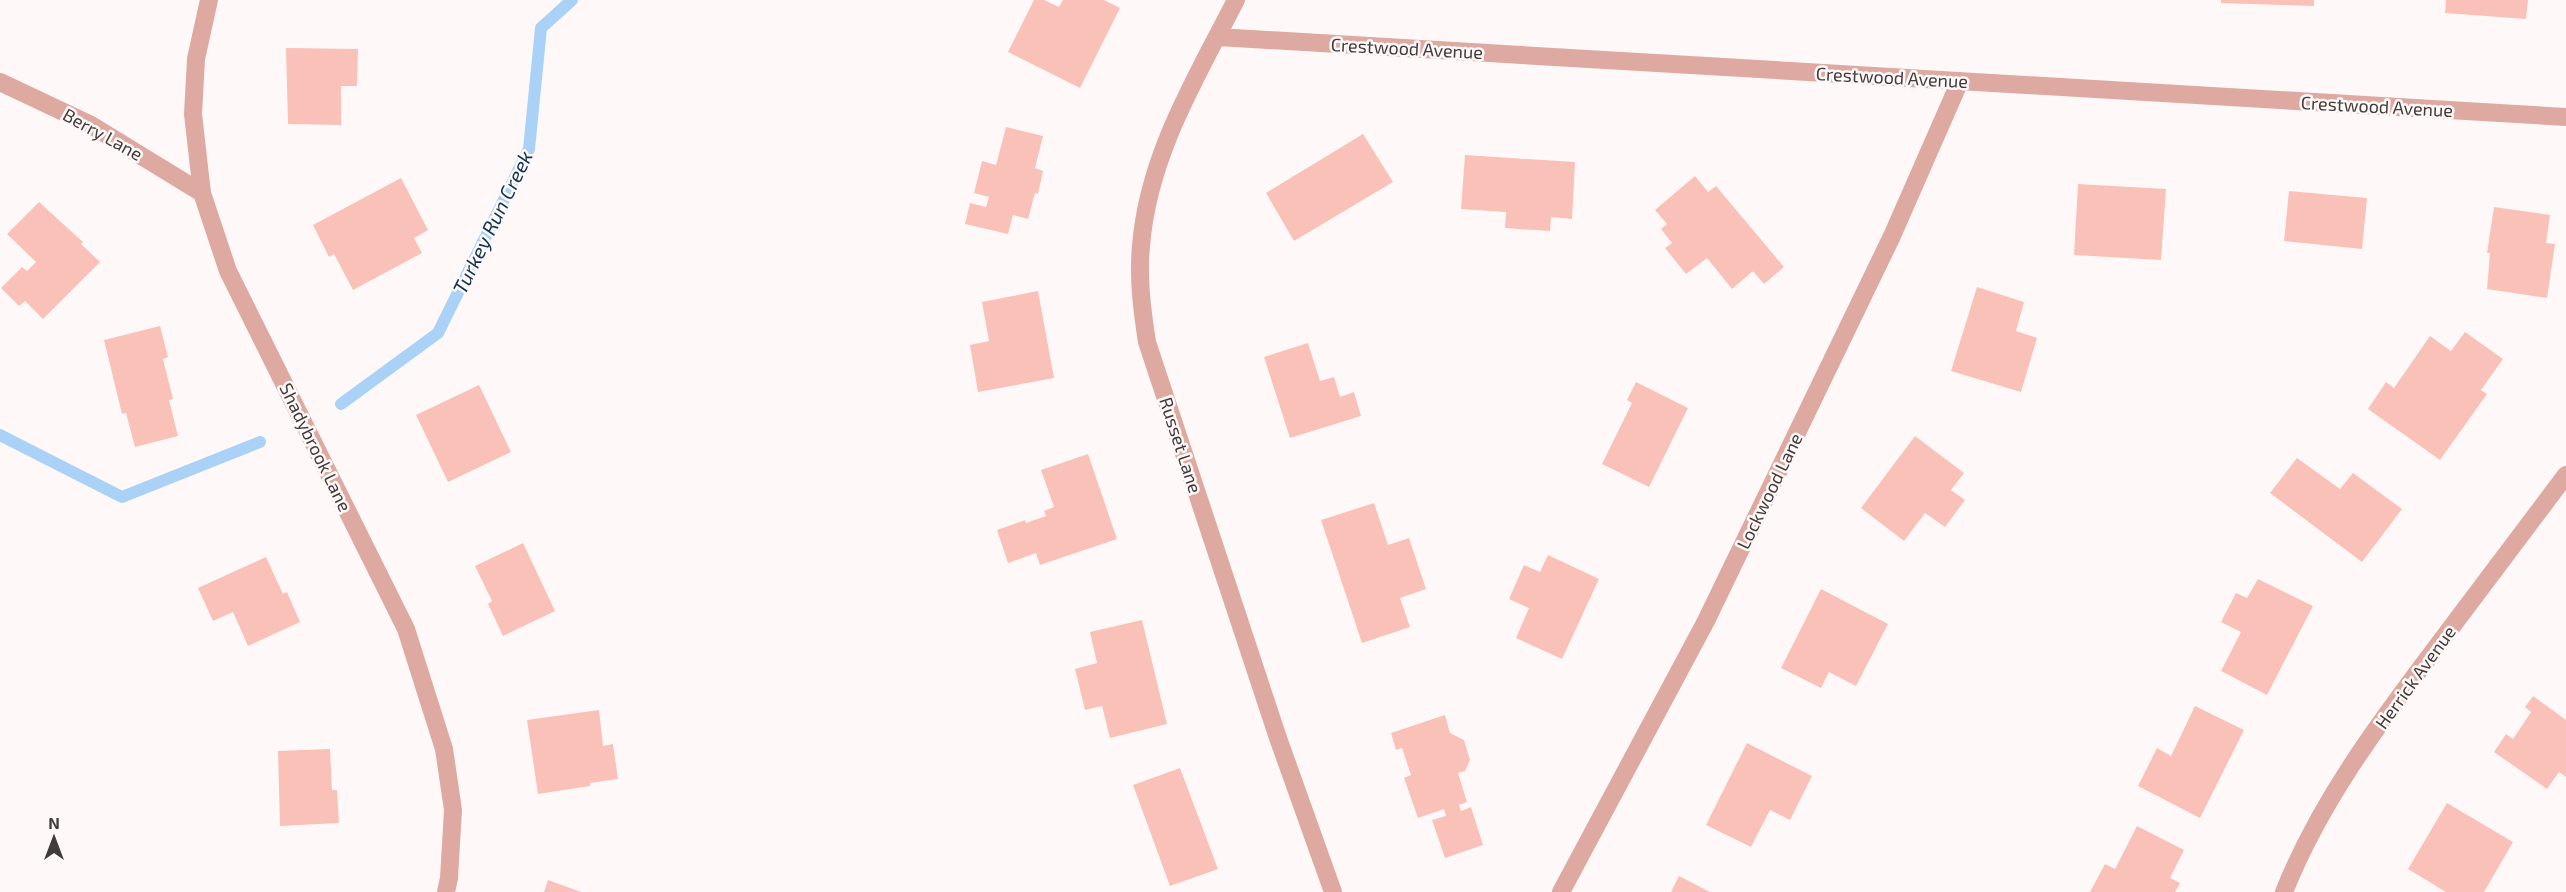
<svg xmlns="http://www.w3.org/2000/svg" width="2566" height="892" viewBox="0 0 2566 892" font-family="'Exo 2',sans-serif">
<style>
.lines{fill:none;stroke-linecap:round;stroke-linejoin:round}
.stream{stroke:#aad2f7;stroke-width:12}
.building{fill:#fac1b9}
.street{stroke:#dea9a1;stroke-width:18}
.labels{text-anchor:middle;dominant-baseline:central;stroke-width:5;stroke-linejoin:round;paint-order:stroke}
.street-label{font-size:18px;fill:#413b3a;stroke:#fef9f8}
.water-label{font-size:20px;font-style:italic;fill:#0d3351;stroke:#fef9f8}
</style>
<rect width="100%" height="100%" fill="#fef9f8"/>
<g class="lines">
<!-- stream -->
<path class="stream" d="M 341,404 L 438,333 L 529,149 L 541,28 L 572,0
M 0,435 L 122,497 L 260,442"/>
</g>
<!-- building -->
<path class="building" d="M 1034,0 L 1044,0 L 1059,7 L 1063,0 L 1104,0 L 1120,8 L 1080,88 L 1008,52 Z
M 2221,0 L 2314,0 L 2314,6 L 2221,3 Z
M 2446,0 L 2528,0 L 2526,19 L 2445,13 Z
M 286,48 L 358,49 L 357,86 L 341,86 L 341,125 L 288,124 Z
M 1006,127 L 1043,136 L 1035,168 L 1043,171 L 1038,194 L 1035,193 L 1028,219 L 1013,215 L 1008,234 L 965,224 L 970,203 L 986,207 L 989,197 L 974,193 L 982,161 L 996,165 Z
M 1363,134 L 1393,182 L 1294,241 L 1266,193 Z
M 1465,155 L 1575,162 L 1572,219 L 1551,217 L 1550,231 L 1505,228 L 1506,212 L 1461,209 Z
M 1695,176 L 1708,192 L 1716,186 L 1784,267 L 1764,284 L 1753,271 L 1732,289 L 1707,258 L 1686,274 L 1665,248 L 1672,243 L 1661,229 L 1667,224 L 1655,210 Z
M 401,178 L 428,230 L 414,238 L 422,253 L 353,290 L 334,254 L 329,257 L 313,225 Z
M 2078,184 L 2166,189 L 2161,260 L 2074,255 Z
M 2289,191 L 2367,198 L 2362,249 L 2284,241 Z
M 39,202 L 83,242 L 81,244 L 100,262 L 43,319 L 25,301 L 19,306 L 1,288 L 22,267 L 27,271 L 36,262 L 7,234 Z
M 2494,207 L 2550,215 L 2546,243 L 2555,244 L 2547,298 L 2487,289 L 2490,253 L 2487,253 Z
M 1977,287 L 2024,302 L 2016,331 L 2037,338 L 2021,392 L 1951,371 Z
M 1038,291 L 1054,378 L 978,392 L 970,345 L 989,341 L 982,302 Z
M 160,326 L 168,357 L 163,359 L 173,399 L 169,400 L 178,436 L 135,447 L 126,413 L 122,414 L 104,340 Z
M 2465,332 L 2503,359 L 2481,390 L 2487,394 L 2440,460 L 2368,409 L 2386,382 L 2394,388 L 2430,336 L 2451,351 Z
M 1308,343 L 1320,381 L 1334,377 L 1340,397 L 1354,392 L 1361,416 L 1290,438 L 1264,357 Z
M 1636,382 L 1688,408 L 1649,487 L 1602,464 L 1632,403 L 1627,400 Z
M 479,385 L 511,452 L 448,482 L 416,415 Z
M 1915,436 L 1964,473 L 1951,490 L 1965,500 L 1945,527 L 1925,513 L 1904,541 L 1861,508 Z
M 1088,454 L 1117,539 L 1040,565 L 1036,553 L 1008,563 L 997,530 L 1025,520 L 1026,523 L 1046,516 L 1044,511 L 1054,507 L 1041,470 Z
M 2297,458 L 2340,489 L 2353,473 L 2402,509 L 2362,562 L 2270,493 Z
M 1374,503 L 1388,545 L 1409,538 L 1426,589 L 1400,598 L 1410,627 L 1362,643 L 1321,520 Z
M 523,543 L 555,611 L 503,636 L 488,604 L 492,601 L 475,566 Z
M 1548,555 L 1599,579 L 1562,659 L 1516,638 L 1529,608 L 1509,599 L 1524,565 L 1540,572 Z
M 266,557 L 283,594 L 287,592 L 300,622 L 248,646 L 233,612 L 213,621 L 198,588 Z
M 2258,579 L 2313,606 L 2267,695 L 2221,671 L 2241,632 L 2221,622 L 2236,593 L 2247,598 Z
M 1821,589 L 1888,624 L 1856,686 L 1829,672 L 1821,688 L 1781,668 Z
M 1142,620 L 1167,724 L 1110,738 L 1102,706 L 1085,710 L 1075,669 L 1097,663 L 1090,632 Z
M 2533,696 L 2566,720 L 2566,777 L 2559,772 L 2547,789 L 2494,752 L 2506,734 L 2513,739 L 2531,712 L 2525,707 Z
M 2195,706 L 2244,730 L 2200,818 L 2138,786 L 2157,748 L 2171,756 Z
M 599,710 L 603,746 L 613,744 L 618,779 L 590,783 L 590,786 L 538,794 L 527,720 Z
M 1445,715 L 1450,733 L 1464,740 L 1470,760 L 1465,771 L 1458,773 L 1467,802 L 1459,805 L 1461,811 L 1471,807 L 1483,845 L 1445,858 L 1432,820 L 1446,816 L 1444,809 L 1418,818 L 1404,778 L 1411,775 L 1402,748 L 1396,750 L 1391,733 Z
M 1747,743 L 1812,776 L 1790,820 L 1770,810 L 1751,847 L 1706,825 Z
M 330,749 L 332,790 L 337,790 L 339,823 L 280,826 L 278,751 Z
M 1180,768 L 1218,869 L 1170,886 L 1133,785 Z
M 2447,803 L 2513,842 L 2484,892 L 2446,892 L 2408,869 Z
M 2137,826 L 2184,850 L 2170,878 L 2180,883 L 2175,892 L 2090,892 L 2105,864 L 2115,869 Z
M 1679,876 L 1710,892 L 1671,892 Z
M 548,880 L 581,892 L 544,892 Z"/>
<g class="lines">
<!-- street -->
<path class="street" d="M 209,0 L 196,59 L 193,114 L 202,193 L 228,271 L 406,629 L 444,749 L 453,810 L 449,878 L 446,892
M 1236,0 C 1196,78 1148,156 1141,246 C 1138,279 1142,310 1147,342 L 1278,738 L 1333,892
M 1218,37 L 2566,117
M 0,82 L 91,125 L 202,193
M 1561,892 L 1706,621 L 1892,236 L 1960,81
M 2284,892 C 2320,802 2377,726 2435,649 C 2479,591 2522,533 2566,475"/>
</g>
<g class="labels">
<!-- street labels -->
<g class="street-label">
<text transform="translate(1407 48) rotate(3)">Crestwood Avenue</text>
<text transform="translate(1892 77) rotate(3)">Crestwood Avenue</text>
<text transform="translate(2377 106) rotate(3)">Crestwood Avenue</text>
<text transform="translate(103 134) rotate(29)">Berry Lane</text>
<text transform="translate(1181 445) rotate(72)">Russet Lane</text>
<text transform="translate(316 447) rotate(64)">Shadybrook Lane</text>
<text transform="translate(1769 491) rotate(-64)">Lockwood Lane</text>
<text transform="translate(2415 677) rotate(-54)">Herrick Avenue</text>
</g>
<!-- water labels -->
<g class="water-label">
<text transform="translate(492 222) rotate(-64)">Turkey Run Creek</text>
</g>
</g>
<!-- north arrow -->
<g transform="translate(54 838)" stroke="#fef9f8" stroke-width="4.5" paint-order="stroke">
<path d="M0-4.5L10 22L0 15L-10 22Z" fill="#413b3a"/>
<text y="-9" font-size="16" font-weight="bold" text-anchor="middle" fill="#413b3a">N</text>
</g>
</svg>
